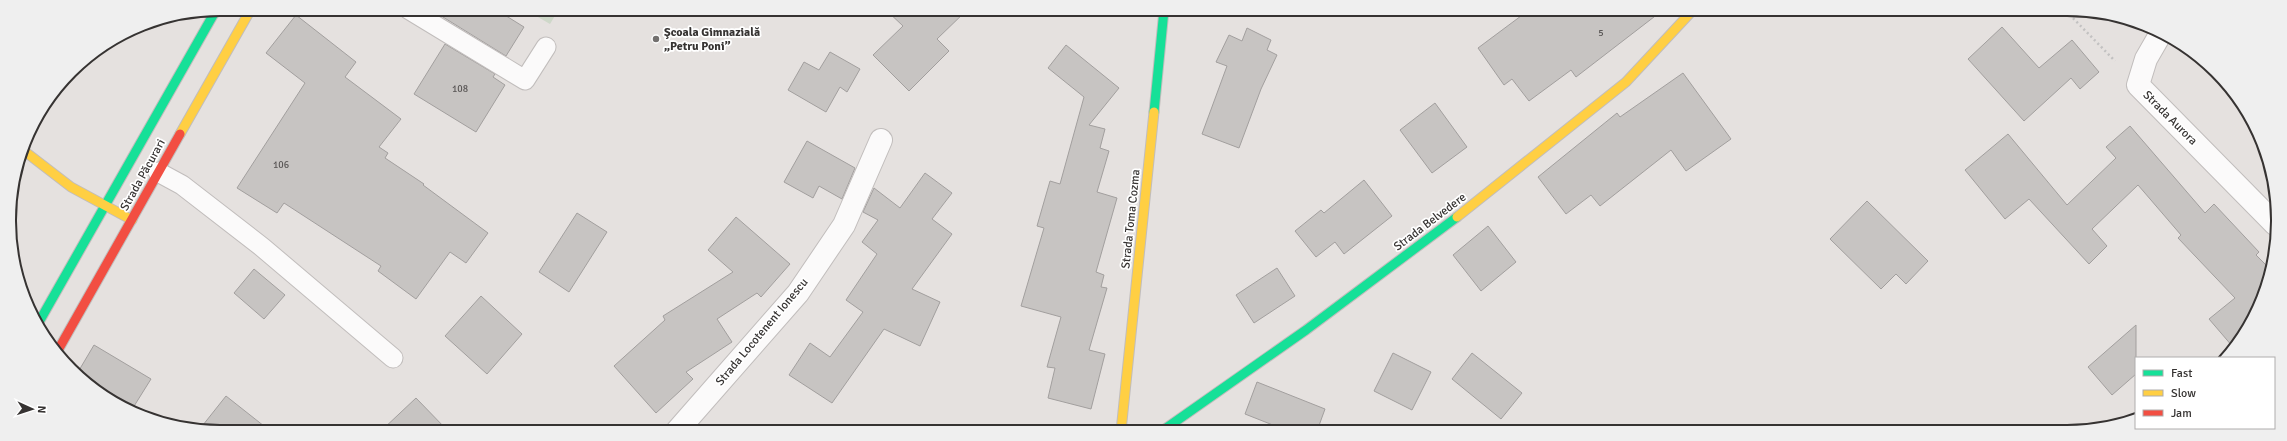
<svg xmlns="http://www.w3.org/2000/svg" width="2287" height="441" viewBox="0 0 2287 441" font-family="Signika,sans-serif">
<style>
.green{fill:#ced8c9}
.building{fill:#c7c4c2;stroke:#a29f9e}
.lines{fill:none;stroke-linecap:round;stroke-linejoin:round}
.lane-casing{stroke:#c1bdbc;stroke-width:21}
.street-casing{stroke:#c1bdbc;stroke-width:24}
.fast-casing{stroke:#c1bdbc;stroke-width:11}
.slow-casing{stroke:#c1bdbc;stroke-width:11}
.jam-casing{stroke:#c1bdbc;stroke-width:11}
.path{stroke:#c2c1c1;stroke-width:2.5;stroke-dasharray:2 3;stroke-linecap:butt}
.lane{stroke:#fbfafa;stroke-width:19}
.street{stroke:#fbfafa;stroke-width:22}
.fast{stroke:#16e098;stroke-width:9}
.slow{stroke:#ffcf43;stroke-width:9}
.jam{stroke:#f24e42;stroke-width:9}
.poi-dot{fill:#73706f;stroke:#fff;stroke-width:1.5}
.labels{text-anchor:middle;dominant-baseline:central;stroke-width:3.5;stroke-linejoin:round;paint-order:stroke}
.number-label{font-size:10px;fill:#5a5756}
.poi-label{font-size:12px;font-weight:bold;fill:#363332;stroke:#fff;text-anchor:start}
.street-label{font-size:12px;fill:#363332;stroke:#fff}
.rim{fill:none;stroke:#363332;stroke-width:2}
</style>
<rect width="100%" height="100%" fill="#e5e1df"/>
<!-- green -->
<path class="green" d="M 524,9 L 559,9 L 550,24 Z"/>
<!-- building -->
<path class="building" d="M 430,9 L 495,9 L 524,27 L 506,56 Z
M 886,10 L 967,10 L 937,39 L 949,51 L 909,91 L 873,55 L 903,26 Z
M 1529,10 L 1663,10 L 1576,77 L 1571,70 L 1529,101 L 1512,79 L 1504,85 L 1478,48 Z
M 296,15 L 356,62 L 345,77 L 401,119 L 379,147 L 388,153 L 385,158 L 424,184 L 423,185 L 488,233 L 466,263 L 450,252 L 416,299 L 378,271 L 381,266 L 284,203 L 277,213 L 237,188 L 305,83 L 266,53 Z
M 2002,27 L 2039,68 L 2072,40 L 2099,72 L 2080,89 L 2071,78 L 2024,121 L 1968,59 Z
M 1247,28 L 1271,40 L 1267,50 L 1277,55 L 1261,89 L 1239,148 L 1202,134 L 1227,66 L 1216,62 L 1229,35 L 1242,41 Z
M 445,44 L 495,74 L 493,77 L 505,85 L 476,132 L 414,94 Z
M 1066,45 L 1119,88 L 1089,125 L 1105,129 L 1100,148 L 1109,151 L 1097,192 L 1117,198 L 1096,272 L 1104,275 L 1101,287 L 1107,288 L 1089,350 L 1105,354 L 1091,409 L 1048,398 L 1055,368 L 1047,367 L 1061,317 L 1021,306 L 1044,228 L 1037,226 L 1050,181 L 1060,184 L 1084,97 L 1048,68 Z
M 830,52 L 860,69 L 847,92 L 840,87 L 826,112 L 788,90 L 804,62 L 819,70 Z
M 1683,73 L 1731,139 L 1686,171 L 1671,150 L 1600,206 L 1591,195 L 1566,214 L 1538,177 L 1617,113 L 1620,117 Z
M 1435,103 L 1467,147 L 1432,173 L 1400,130 Z
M 2130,126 L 2205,213 L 2214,204 L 2259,252 L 2256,255 L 2270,269 L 2256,314 L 2233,347 L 2209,319 L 2235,298 L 2178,238 L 2181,235 L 2138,185 L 2092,229 L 2107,246 L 2089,264 L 2029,199 L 2005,219 L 1965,170 L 2008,134 L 2067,205 L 2116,158 L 2106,147 Z
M 807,141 L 855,168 L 842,199 L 819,186 L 813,198 L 784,182 Z
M 925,173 L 952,193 L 932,219 L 952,234 L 912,289 L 940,302 L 920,346 L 884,329 L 832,403 L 789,375 L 810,343 L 830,357 L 863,312 L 846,300 L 877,254 L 862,242 L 878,220 L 863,212 L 874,188 L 900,208 Z
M 1364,180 L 1392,216 L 1344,254 L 1335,242 L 1316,257 L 1295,231 L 1321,210 L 1324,213 Z
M 1867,201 L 1928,261 L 1906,284 L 1896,274 L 1881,289 L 1830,239 Z
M 577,213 L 607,232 L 569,292 L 539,272 Z
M 736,217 L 790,264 L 761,297 L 757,293 L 717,319 L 732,342 L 686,372 L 693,379 L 656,413 L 614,366 L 665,320 L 663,316 L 733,272 L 708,250 Z
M 1488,226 L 1516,262 L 1481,291 L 1453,255 Z
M 1277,268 L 1295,296 L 1254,323 L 1236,295 Z
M 254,269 L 285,295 L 264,319 L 234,293 Z
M 481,296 L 522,334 L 487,374 L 445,336 Z
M 2136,325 L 2136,374 L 2112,395 L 2088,367 Z
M 94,345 L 151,379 L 131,411 L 78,372 Z
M 1393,353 L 1431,372 L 1412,410 L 1374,391 Z
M 1472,353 L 1522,393 L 1501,419 L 1452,379 Z
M 1257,382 L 1325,409 L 1317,431 L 1288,431 L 1245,414 Z
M 226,396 L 269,430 L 199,430 Z
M 416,398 L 447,430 L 382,430 Z"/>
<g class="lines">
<!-- lane casing -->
<g class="lane-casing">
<path id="lane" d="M 408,9 L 525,80 L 546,47
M 158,172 L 182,185 L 262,247 L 393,358"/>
</g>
<!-- street casing -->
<g class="street-casing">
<path id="street" d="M 2161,33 L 2146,59 L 2138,85 L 2275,224
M 677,431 L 798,293 L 844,225 L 881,140"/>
</g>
<!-- fast casing -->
<g class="fast-casing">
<path id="fast" d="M 1154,112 L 1164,10
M 39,322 L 216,10
M 1162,431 L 1306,330 L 1457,217"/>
</g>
<!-- slow casing -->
<g class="slow-casing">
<path id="slow" d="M 180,134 L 251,9
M 23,150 L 71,187 L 132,220
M 1457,217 L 1626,82 L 1693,10
M 1121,431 L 1154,112"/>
</g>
<!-- jam casing -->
<g class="jam-casing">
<path id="jam" d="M 57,352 L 180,134"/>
</g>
<!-- path -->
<path class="path" d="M 2066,11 L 2115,61"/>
<!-- lane -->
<use href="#lane" class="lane"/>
<!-- street -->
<use href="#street" class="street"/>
<!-- fast -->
<use href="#fast" class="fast"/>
<!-- slow -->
<use href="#slow" class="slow"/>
<!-- jam -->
<use href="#jam" class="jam"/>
</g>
<!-- markers -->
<circle class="poi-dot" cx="656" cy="39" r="4"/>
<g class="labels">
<!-- number labels -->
<g class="number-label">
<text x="1601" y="33">5</text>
<text x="460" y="89">108</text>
<text x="281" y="165">106</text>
</g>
<!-- poi labels -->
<g class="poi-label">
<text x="664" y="32">Şcoala Gimnazială<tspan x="664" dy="14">„Petru Poni”</tspan></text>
</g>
<!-- street labels -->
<g class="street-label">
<text transform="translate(2170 118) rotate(45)">Strada Aurora</text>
<text transform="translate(143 175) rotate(-61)">Strada Păcurari</text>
<text transform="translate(1131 219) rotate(-84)">Strada Toma Cozma</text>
<text transform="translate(1430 222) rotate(-37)">Strada Belvedere</text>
<text transform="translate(762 332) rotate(-50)">Strada Locotenent Ionescu</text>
</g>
</g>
<!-- crop -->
<path d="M0 0H2287V441H0ZM220 16H2067A204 204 0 0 1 2271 220V221A204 204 0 0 1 2067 425H220A204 204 0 0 1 16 221V220A204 204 0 0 1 220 16Z" fill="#efefef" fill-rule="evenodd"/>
<path class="rim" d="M220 16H2067A204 204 0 0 1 2271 220V221A204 204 0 0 1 2067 425H220A204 204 0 0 1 16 221V220A204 204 0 0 1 220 16Z"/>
<!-- legend -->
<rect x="2135" y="357" width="140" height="72" fill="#ffffff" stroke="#afadad"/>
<rect x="2143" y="370" width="20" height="6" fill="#16e098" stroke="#afadad"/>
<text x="2171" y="377" font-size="12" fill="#363332">Fast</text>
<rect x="2143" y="390" width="20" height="6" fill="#ffcf43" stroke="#afadad"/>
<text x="2171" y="397" font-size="12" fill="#363332">Slow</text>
<rect x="2143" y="410" width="20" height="6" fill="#f24e42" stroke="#afadad"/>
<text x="2171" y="417" font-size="12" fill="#363332">Jam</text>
<!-- north arrow -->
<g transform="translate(32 409) rotate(93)" stroke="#ffffff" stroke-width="3" paint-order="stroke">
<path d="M0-3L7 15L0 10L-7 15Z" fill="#363332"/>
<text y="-6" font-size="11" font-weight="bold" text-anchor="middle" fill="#363332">N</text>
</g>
</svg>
